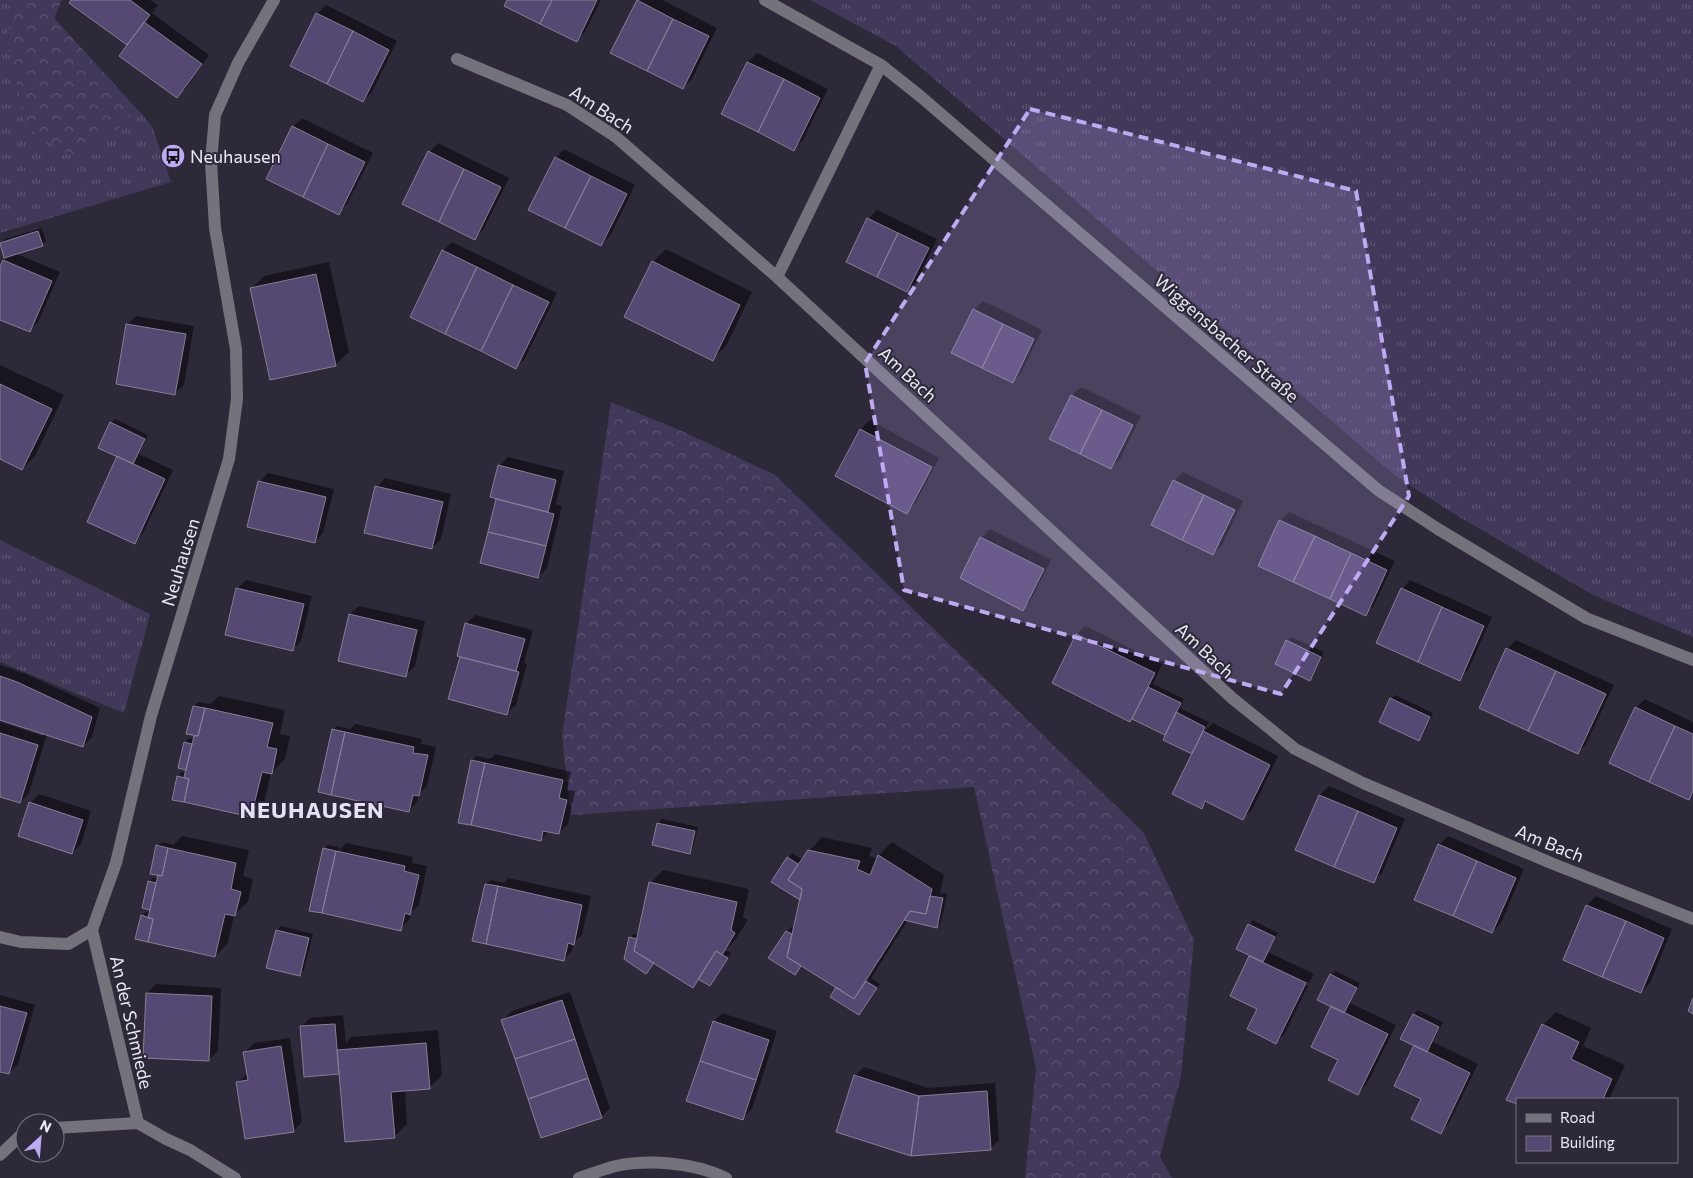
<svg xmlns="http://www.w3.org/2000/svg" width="1693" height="1178" viewBox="0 0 1693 1178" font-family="Commissioner,sans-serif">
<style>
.grass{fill:url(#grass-tufts)}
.forest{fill:url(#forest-crowns)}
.shadow{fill:#0007}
.building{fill:#554872;stroke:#848092}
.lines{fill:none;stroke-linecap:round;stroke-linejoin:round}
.minor{stroke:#74727a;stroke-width:12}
.marked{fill:#bfa9f4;fill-opacity:0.2;stroke:#bfa9f4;stroke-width:4;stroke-dasharray:10 6;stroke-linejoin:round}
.labels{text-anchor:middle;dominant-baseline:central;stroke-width:4;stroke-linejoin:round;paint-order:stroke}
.street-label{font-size:18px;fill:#eae8f2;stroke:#2d2939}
.poi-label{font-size:18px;fill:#eae8f2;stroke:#2d2939;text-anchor:start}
.district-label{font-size:22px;font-weight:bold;letter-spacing:1px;fill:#e5e0f4;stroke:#2d2939}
</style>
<defs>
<pattern id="grass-tufts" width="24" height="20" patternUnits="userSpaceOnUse" patternTransform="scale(1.25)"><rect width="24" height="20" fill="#423859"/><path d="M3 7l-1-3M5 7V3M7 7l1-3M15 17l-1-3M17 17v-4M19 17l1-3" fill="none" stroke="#5d5571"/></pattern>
<pattern id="forest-crowns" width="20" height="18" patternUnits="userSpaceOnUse" patternTransform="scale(1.25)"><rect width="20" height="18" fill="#423859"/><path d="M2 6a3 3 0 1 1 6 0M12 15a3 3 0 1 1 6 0" fill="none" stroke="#5d5571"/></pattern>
</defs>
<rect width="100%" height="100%" fill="#2d2939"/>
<!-- grass -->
<path class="grass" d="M 0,0 L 11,0 L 8,43 L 113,134 L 137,109 L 152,126 L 171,182 L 0,233 Z
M 810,0 L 1693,0 L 1693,637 L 1593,595 L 1451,512 L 1393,474 L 896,46 Z
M 0,540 L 150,614 L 124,713 L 0,662 Z"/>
<!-- forest -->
<path class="forest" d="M 11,0 L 62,0 L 54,18 L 137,109 L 113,134 L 70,155 L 26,127 L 8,43 Z
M 611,402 L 684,432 L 775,475 L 1144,833 L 1194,940 L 1181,1076 L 1160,1157 L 1172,1178 L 1025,1178 L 1036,1068 L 974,787 L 571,815 L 562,736 Z"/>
<!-- shadow -->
<path class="shadow" d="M 73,0 L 150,0 L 158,5 L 152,13 L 209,55 L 186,88 L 177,96 L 129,45 L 71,3 Z
M 508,0 L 601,0 L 585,32 L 576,40 Z
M 639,0 L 662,0 L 717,28 L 692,79 L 683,88 L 638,1 Z
M 326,5 L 397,41 L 372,92 L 363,101 L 317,14 Z
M 757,53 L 828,89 L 803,140 L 794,149 L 723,114 L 748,62 Z
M 302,118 L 373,153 L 347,204 L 339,213 L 293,127 Z
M 438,143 L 509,178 L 483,230 L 474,238 L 429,152 Z
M 564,149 L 635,185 L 610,236 L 601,245 L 556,158 Z
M 877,210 L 937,239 L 916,282 L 907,291 L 868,219 Z
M 42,228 L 46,241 L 42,245 L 15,253 L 60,272 L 38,322 L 29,331 L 0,318 L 0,270 L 4,261 L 10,255 L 1,243 L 5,239 Z
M 452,242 L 557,293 L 525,358 L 516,367 L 443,251 Z
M 666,249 L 752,292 L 726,346 L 712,359 L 653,262 Z
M 329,262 L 349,352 L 335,365 L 251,289 L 264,276 Z
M 983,301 L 1042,330 L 1021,373 L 1013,382 L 974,310 Z
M 136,316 L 194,326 L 184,385 L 175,393 L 127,325 Z
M 0,365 L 64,395 L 35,456 L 22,469 L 0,458 Z
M 1081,387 L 1141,416 L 1120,459 L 1111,468 L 1051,438 L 1072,395 Z
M 115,419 L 148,435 L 139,454 L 173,470 L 143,533 L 135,542 L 119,456 L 111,423 Z
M 870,420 L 939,458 L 915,504 L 906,513 L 837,475 L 861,429 Z
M 508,457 L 564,471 L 556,504 L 562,506 L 547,568 L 538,577 L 481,562 L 498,498 L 499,466 Z
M 1183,472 L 1243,501 L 1222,545 L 1213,554 L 1174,481 Z
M 268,473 L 334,489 L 323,533 L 314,542 L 259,482 Z
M 385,478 L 451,494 L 441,539 L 432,548 L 377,487 Z
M 1289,512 L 1395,561 L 1374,605 L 1365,614 L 1280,521 Z
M 990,529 L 1051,560 L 1031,600 L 1023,609 L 961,578 L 981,538 Z
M 246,580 L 312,596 L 301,641 L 292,650 L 237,589 Z
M 1410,580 L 1492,617 L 1468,670 L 1459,679 L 1402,589 Z
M 359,606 L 425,621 L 415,666 L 406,675 L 350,614 Z
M 475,615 L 533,630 L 524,663 L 527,664 L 516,705 L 507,713 L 450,698 L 461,656 L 466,624 Z
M 1085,626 L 1162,664 L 1153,684 L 1184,699 L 1180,708 L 1209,722 L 1204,732 L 1213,723 L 1278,756 L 1252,810 L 1243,818 L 1208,801 L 1202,807 L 1193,754 L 1167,734 L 1133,718 L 1130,720 L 1077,635 Z
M 1291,637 L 1324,652 L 1313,675 L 1309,679 L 1287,641 Z
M 1516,640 L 1614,685 L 1586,744 L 1578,753 L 1507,649 Z
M 0,665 L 26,674 L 100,708 L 92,737 L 83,746 L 47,734 L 29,793 L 20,802 L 0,796 L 0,722 L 43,736 L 44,733 L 0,719 Z
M 1395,695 L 1433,713 L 1423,735 L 1419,739 L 1391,699 Z
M 219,696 L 285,710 L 280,734 L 290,736 L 285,759 L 271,773 L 264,803 L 251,816 L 178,776 L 182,772 L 187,773 L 188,769 L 180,767 L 185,742 L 189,738 L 194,739 L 195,734 L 188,733 L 194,706 L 198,702 L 210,704 Z
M 1645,699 L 1693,722 L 1693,794 L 1689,798 L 1636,708 Z
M 355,724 L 422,739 L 421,744 L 436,747 L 427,786 L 420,793 L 417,802 L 409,811 L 333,730 L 337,726 L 350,729 Z
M 495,754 L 571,772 L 567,790 L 575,791 L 568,824 L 559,833 L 549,831 L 541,840 L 472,761 L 476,756 L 490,759 Z
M 1329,786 L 1405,819 L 1382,873 L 1373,882 L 1297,849 L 1320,795 Z
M 39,794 L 91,811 L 81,844 L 72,853 L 30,803 Z
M 662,819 L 698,827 L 693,848 L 689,853 L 658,824 Z
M 182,836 L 249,850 L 243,876 L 253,879 L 248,902 L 234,915 L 228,943 L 215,956 L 142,916 L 146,912 L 150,913 L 149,882 L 153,878 L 158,879 L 157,846 L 162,842 L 173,845 Z
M 1448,836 L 1524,869 L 1501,923 L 1492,932 L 1439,845 Z
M 822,837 L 872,848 L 869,856 L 878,859 L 879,855 L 892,842 L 944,875 L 940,893 L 947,894 L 941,922 L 937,926 L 908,920 L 871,978 L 880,984 L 859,1014 L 838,987 L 802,965 L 795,973 L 770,957 L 787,931 L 791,927 L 795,929 L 802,896 L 773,881 L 792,853 L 803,860 L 809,851 Z
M 346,843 L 413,857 L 412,863 L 427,866 L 419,905 L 411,912 L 409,920 L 400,929 L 324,849 L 328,845 L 339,847 L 338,851 Z
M 663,870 L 749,889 L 743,917 L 748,920 L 735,940 L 725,950 L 731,953 L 714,980 L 700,978 L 693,986 L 655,962 L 646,973 L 630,938 L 634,934 L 639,935 L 650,883 Z
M 508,878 L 591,896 L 582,935 L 574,942 L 572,951 L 563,960 L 486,884 L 491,880 L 504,883 Z
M 1596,896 L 1672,929 L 1650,983 L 1641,992 L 1564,960 L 1587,905 Z
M 1253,920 L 1278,933 L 1268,952 L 1314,974 L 1309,983 L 1262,961 L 1260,962 L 1308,986 L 1285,1033 L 1276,1042 L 1258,1008 L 1231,995 L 1251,955 L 1249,925 Z
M 281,926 L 313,934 L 304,970 L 299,975 L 277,930 Z
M 1335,971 L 1360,983 L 1350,1003 L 1396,1025 L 1367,1084 L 1358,1093 L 1333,1006 L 1331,975 Z
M 156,984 L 221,988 L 218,1051 L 209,1060 L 147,993 Z
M 570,992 L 610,1108 L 601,1117 L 503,1020 L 512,1011 Z
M 0,995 L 35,1005 L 18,1064 L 9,1073 L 0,1070 Z
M 1418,1010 L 1443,1022 L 1433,1042 L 1478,1064 L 1449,1123 L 1440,1132 L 1423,1098 L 1415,1045 L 1402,1038 L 1414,1014 Z
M 1556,1012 L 1591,1028 L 1583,1046 L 1625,1065 L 1609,1099 L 1508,1099 L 1543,1025 Z
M 722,1013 L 777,1031 L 752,1109 L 743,1118 L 714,1022 Z
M 343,1015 L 346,1043 L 351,1037 L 438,1030 L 442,1075 L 429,1088 L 405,1090 L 407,1124 L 394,1137 L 340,1073 L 305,1076 L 301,1027 L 310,1018 Z
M 290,1038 L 302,1122 L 293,1131 L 238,1082 L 248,1073 L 245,1052 L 254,1043 Z
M 864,1067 L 928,1088 L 995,1083 L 999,1140 L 990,1149 L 855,1076 Z"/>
<!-- building -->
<path class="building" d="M 71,0 L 130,0 L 150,15 L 127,45 L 69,3 Z
M 507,0 L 552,0 L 540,24 L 504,6 Z
M 552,0 L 597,0 L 577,42 L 540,24 Z
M 637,0 L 673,19 L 647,71 L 610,53 Z
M 316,13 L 353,31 L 327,84 L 290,66 Z
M 673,19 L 709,36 L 683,89 L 647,71 Z
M 144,22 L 202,64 L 177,98 L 119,56 Z
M 353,31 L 389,50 L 363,102 L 327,84 Z
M 747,62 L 784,79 L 758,132 L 721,114 Z
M 784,79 L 820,98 L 794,151 L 758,132 Z
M 292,126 L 328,144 L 303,197 L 266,179 Z
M 328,144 L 365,162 L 339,215 L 303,197 Z
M 428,151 L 464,169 L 439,222 L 402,204 Z
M 555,157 L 591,176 L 565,228 L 528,210 Z
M 464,169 L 501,187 L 475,240 L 439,222 Z
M 591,176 L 627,194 L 601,246 L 565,228 Z
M 867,218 L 898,233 L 877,277 L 846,262 Z
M 38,231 L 43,246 L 4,258 L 0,243 Z
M 898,233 L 929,248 L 907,292 L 877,277 Z
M 442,250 L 477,267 L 445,334 L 410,317 Z
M 3,260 L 52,281 L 30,332 L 0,320 L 0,267 Z
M 652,261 L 740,305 L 713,361 L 624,317 Z
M 477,267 L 513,285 L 481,351 L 445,334 Z
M 316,274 L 336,366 L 270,380 L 250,288 Z
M 513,285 L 549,302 L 516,369 L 481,351 Z
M 973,309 L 1003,324 L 982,368 L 951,353 Z
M 126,324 L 186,334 L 175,395 L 116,384 Z
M 1003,324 L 1034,339 L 1013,383 L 982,368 Z
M 0,384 L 52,409 L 22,470 L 0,459 Z
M 1071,395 L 1102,410 L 1080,454 L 1049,439 Z
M 1102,410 L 1133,425 L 1111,469 L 1080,454 Z
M 110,422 L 145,439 L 133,464 L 98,448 Z
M 860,429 L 932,467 L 907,514 L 835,476 Z
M 117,456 L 165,479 L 135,544 L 87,522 Z
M 498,465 L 556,480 L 548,512 L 490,497 Z
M 1173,480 L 1204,495 L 1182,540 L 1151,525 Z
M 258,481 L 326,497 L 315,543 L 247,527 Z
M 375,486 L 443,502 L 432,549 L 364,533 Z
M 1204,495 L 1235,510 L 1213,555 L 1182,540 Z
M 496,499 L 554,514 L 546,546 L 488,532 Z
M 1279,520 L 1315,536 L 1293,582 L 1258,566 Z
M 488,532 L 546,546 L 538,578 L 480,563 Z
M 1315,536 L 1351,553 L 1330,599 L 1293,582 Z
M 980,537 L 1044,569 L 1023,611 L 960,578 Z
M 1351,553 L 1387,570 L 1366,616 L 1330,599 Z
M 236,588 L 304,604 L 293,651 L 225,635 Z
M 1401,588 L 1442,607 L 1418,662 L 1376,643 Z
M 1442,607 L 1484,626 L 1460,681 L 1418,662 Z
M 349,614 L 417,630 L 406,677 L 338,661 Z
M 465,623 L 525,639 L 516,671 L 457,656 Z
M 1076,634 L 1155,673 L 1130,722 L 1052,683 Z
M 1286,640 L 1321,657 L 1310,681 L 1275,664 Z
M 1506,648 L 1556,671 L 1528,731 L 1479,708 Z
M 460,657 L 519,672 L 507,715 L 448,699 Z
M 1556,671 L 1606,694 L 1578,754 L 1528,731 Z
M 0,676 L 17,682 L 92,717 L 83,747 L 0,720 Z
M 1148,687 L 1181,703 L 1165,735 L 1132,719 Z
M 1390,698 L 1430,717 L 1419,741 L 1379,722 Z
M 193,706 L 205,708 L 198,736 L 186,734 Z
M 1635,707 L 1675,726 L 1649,782 L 1609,763 Z
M 205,708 L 273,723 L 267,747 L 277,749 L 272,774 L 262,772 L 251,817 L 184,802 L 189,779 L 184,777 L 194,736 L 198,736 Z
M 1176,712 L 1205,727 L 1192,754 L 1163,740 Z
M 1675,726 L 1693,734 L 1693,791 L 1689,800 L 1649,782 Z
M 332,729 L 345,732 L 331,795 L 318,792 Z
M 1203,731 L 1270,765 L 1243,820 L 1205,801 L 1202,809 L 1172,794 Z
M 345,732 L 414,747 L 413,753 L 428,755 L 419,796 L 413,795 L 409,812 L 331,795 Z
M 0,733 L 38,745 L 20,803 L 0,797 Z
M 184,742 L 192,744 L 186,770 L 178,768 Z
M 471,760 L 485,763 L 471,825 L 458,823 Z
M 485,763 L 563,780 L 559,798 L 567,800 L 559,834 L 543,831 L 541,841 L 471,825 Z
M 177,776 L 189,779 L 184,802 L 172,800 Z
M 1319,795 L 1358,811 L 1334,867 L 1295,850 Z
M 29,802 L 83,820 L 72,854 L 18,836 Z
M 1358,811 L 1397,828 L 1374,883 L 1334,867 Z
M 657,823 L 695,831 L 690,854 L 652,845 Z
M 1438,844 L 1477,861 L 1453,916 L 1414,900 Z
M 156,845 L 168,848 L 162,876 L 150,874 Z
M 168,848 L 236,863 L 231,889 L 241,892 L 235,916 L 225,914 L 215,957 L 148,942 L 153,919 L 148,918 L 158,875 L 162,876 Z
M 323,848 L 336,851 L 322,913 L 309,911 Z
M 808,850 L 860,861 L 857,869 L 870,875 L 878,855 L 932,889 L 926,914 L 910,911 L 854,999 L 787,957 L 802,889 L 788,880 Z
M 336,851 L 405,866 L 404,871 L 419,875 L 410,915 L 405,913 L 401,931 L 322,913 Z
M 787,857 L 798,864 L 788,880 L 802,889 L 800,900 L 771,882 Z
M 1477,861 L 1516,878 L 1492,933 L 1453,916 Z
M 148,881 L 156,883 L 150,910 L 142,908 Z
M 649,882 L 737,902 L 731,930 L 735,933 L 722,955 L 716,951 L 693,988 L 634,951 Z
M 485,884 L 498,886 L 486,944 L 472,941 Z
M 498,886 L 582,905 L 574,945 L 568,943 L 564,961 L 486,944 Z
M 930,896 L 943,898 L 937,928 L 904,920 L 910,911 L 926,914 Z
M 1586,905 L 1626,921 L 1602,977 L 1563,960 Z
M 141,915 L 153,919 L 148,942 L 135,939 Z
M 1626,921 L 1664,938 L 1641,993 L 1602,977 Z
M 1248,924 L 1275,937 L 1263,962 L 1236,949 Z
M 276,930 L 309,938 L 300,976 L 266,968 Z
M 786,931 L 792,934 L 787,957 L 801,966 L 795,975 L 768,958 Z
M 629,937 L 637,939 L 634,951 L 654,963 L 646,974 L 624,959 Z
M 716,951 L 728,958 L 710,986 L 698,979 Z
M 1249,956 L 1306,983 L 1276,1044 L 1247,1029 L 1257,1009 L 1230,996 Z
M 1330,974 L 1357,988 L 1344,1013 L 1317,1000 Z
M 866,981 L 877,988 L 859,1015 L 830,997 L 836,987 L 854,999 Z
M 146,993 L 212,996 L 209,1061 L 143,1058 Z
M 1693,998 L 1693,1014 L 1688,1011 Z
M 562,1000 L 575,1039 L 515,1059 L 501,1020 Z
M 0,1006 L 27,1013 L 9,1074 L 0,1072 Z
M 1331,1006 L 1388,1034 L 1358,1095 L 1328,1080 L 1338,1060 L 1311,1047 Z
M 1413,1014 L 1439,1027 L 1427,1052 L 1400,1039 Z
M 713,1021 L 769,1040 L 756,1080 L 700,1061 Z
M 335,1024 L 339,1074 L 304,1077 L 300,1026 Z
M 1542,1024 L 1579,1042 L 1571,1059 L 1612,1079 L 1603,1099 L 1517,1099 L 1517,1104 L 1506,1100 Z
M 575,1039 L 588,1078 L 528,1099 L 515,1059 Z
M 426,1043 L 430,1089 L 391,1092 L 395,1138 L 345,1142 L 337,1050 Z
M 1414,1045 L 1470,1073 L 1441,1134 L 1411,1119 L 1421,1099 L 1394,1086 Z
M 281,1046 L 294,1132 L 245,1139 L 236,1082 L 248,1080 L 243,1052 Z
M 700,1061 L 756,1080 L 743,1120 L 686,1101 Z
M 854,1075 L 919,1096 L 911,1156 L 836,1132 Z
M 588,1078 L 602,1118 L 541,1138 L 528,1099 Z
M 987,1091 L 991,1150 L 911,1156 L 919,1096 Z"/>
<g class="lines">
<!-- minor -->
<path class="minor" d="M 765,0 L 881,65 L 920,96 L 1378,490 L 1438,529 L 1586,618 L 1693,660
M 457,59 L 567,105 L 616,137 L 777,277 L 1232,698 L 1295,749 L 1363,783 L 1551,863 L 1693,919
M 777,277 L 881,65
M 92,930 L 116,863 L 151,716 L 229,459 L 237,399 L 236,349 L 215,228 L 211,162 L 215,115 L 238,63 L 274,0
M 92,930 L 138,1123
M 0,937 L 21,942 L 68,944 L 92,930
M 55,1128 L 138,1123 L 166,1139 L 190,1150 L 235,1178
M 0,1155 L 19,1137 L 25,1135
M 579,1178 C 591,1174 604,1169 616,1166 C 649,1159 696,1163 726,1178"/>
</g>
<!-- marked area -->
<path class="marked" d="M 1030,109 L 1356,191 L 1409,496 L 1281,694 L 904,590 L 865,363 Z"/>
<!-- icons -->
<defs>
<g id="bus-disc" transform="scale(1.25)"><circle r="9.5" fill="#bfa9f4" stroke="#2d2939"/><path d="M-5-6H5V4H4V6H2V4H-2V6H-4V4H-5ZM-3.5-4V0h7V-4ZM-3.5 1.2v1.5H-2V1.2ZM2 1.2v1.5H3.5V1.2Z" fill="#111"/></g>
</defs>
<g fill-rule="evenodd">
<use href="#bus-disc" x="173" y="156"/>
</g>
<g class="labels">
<!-- street labels -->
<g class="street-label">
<text transform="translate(602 109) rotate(33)">Am Bach</text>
<text transform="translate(1227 338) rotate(41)">Wiggensbacher Straße</text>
<text transform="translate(908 374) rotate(43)">Am Bach</text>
<text transform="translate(180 562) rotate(-73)">Neuhausen</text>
<text transform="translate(1205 650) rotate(43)">Am Bach</text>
<text transform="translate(1550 843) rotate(22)">Am Bach</text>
<text transform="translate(132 1022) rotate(77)">An der Schmiede</text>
</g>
<!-- poi labels -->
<g class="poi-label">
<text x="190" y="156">Neuhausen</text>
</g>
<!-- district labels -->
<g class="district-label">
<text x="312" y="809">NEUHAUSEN</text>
</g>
</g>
<!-- legend -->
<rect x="1516" y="1098" width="162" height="65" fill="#2d2939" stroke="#797583"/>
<rect x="1526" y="1114" width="25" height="8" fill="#74727a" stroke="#797583"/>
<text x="1560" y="1123" font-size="15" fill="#eae8f2">Road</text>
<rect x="1526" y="1136" width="25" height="15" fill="#554872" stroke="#797583"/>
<text x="1560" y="1148" font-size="15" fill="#eae8f2">Building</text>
<!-- north arrow -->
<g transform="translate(40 1138) rotate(26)"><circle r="24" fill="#2d2939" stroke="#797583"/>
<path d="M0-4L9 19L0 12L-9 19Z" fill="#bfa9f4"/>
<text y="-8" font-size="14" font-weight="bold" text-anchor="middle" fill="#eae8f2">N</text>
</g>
</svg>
